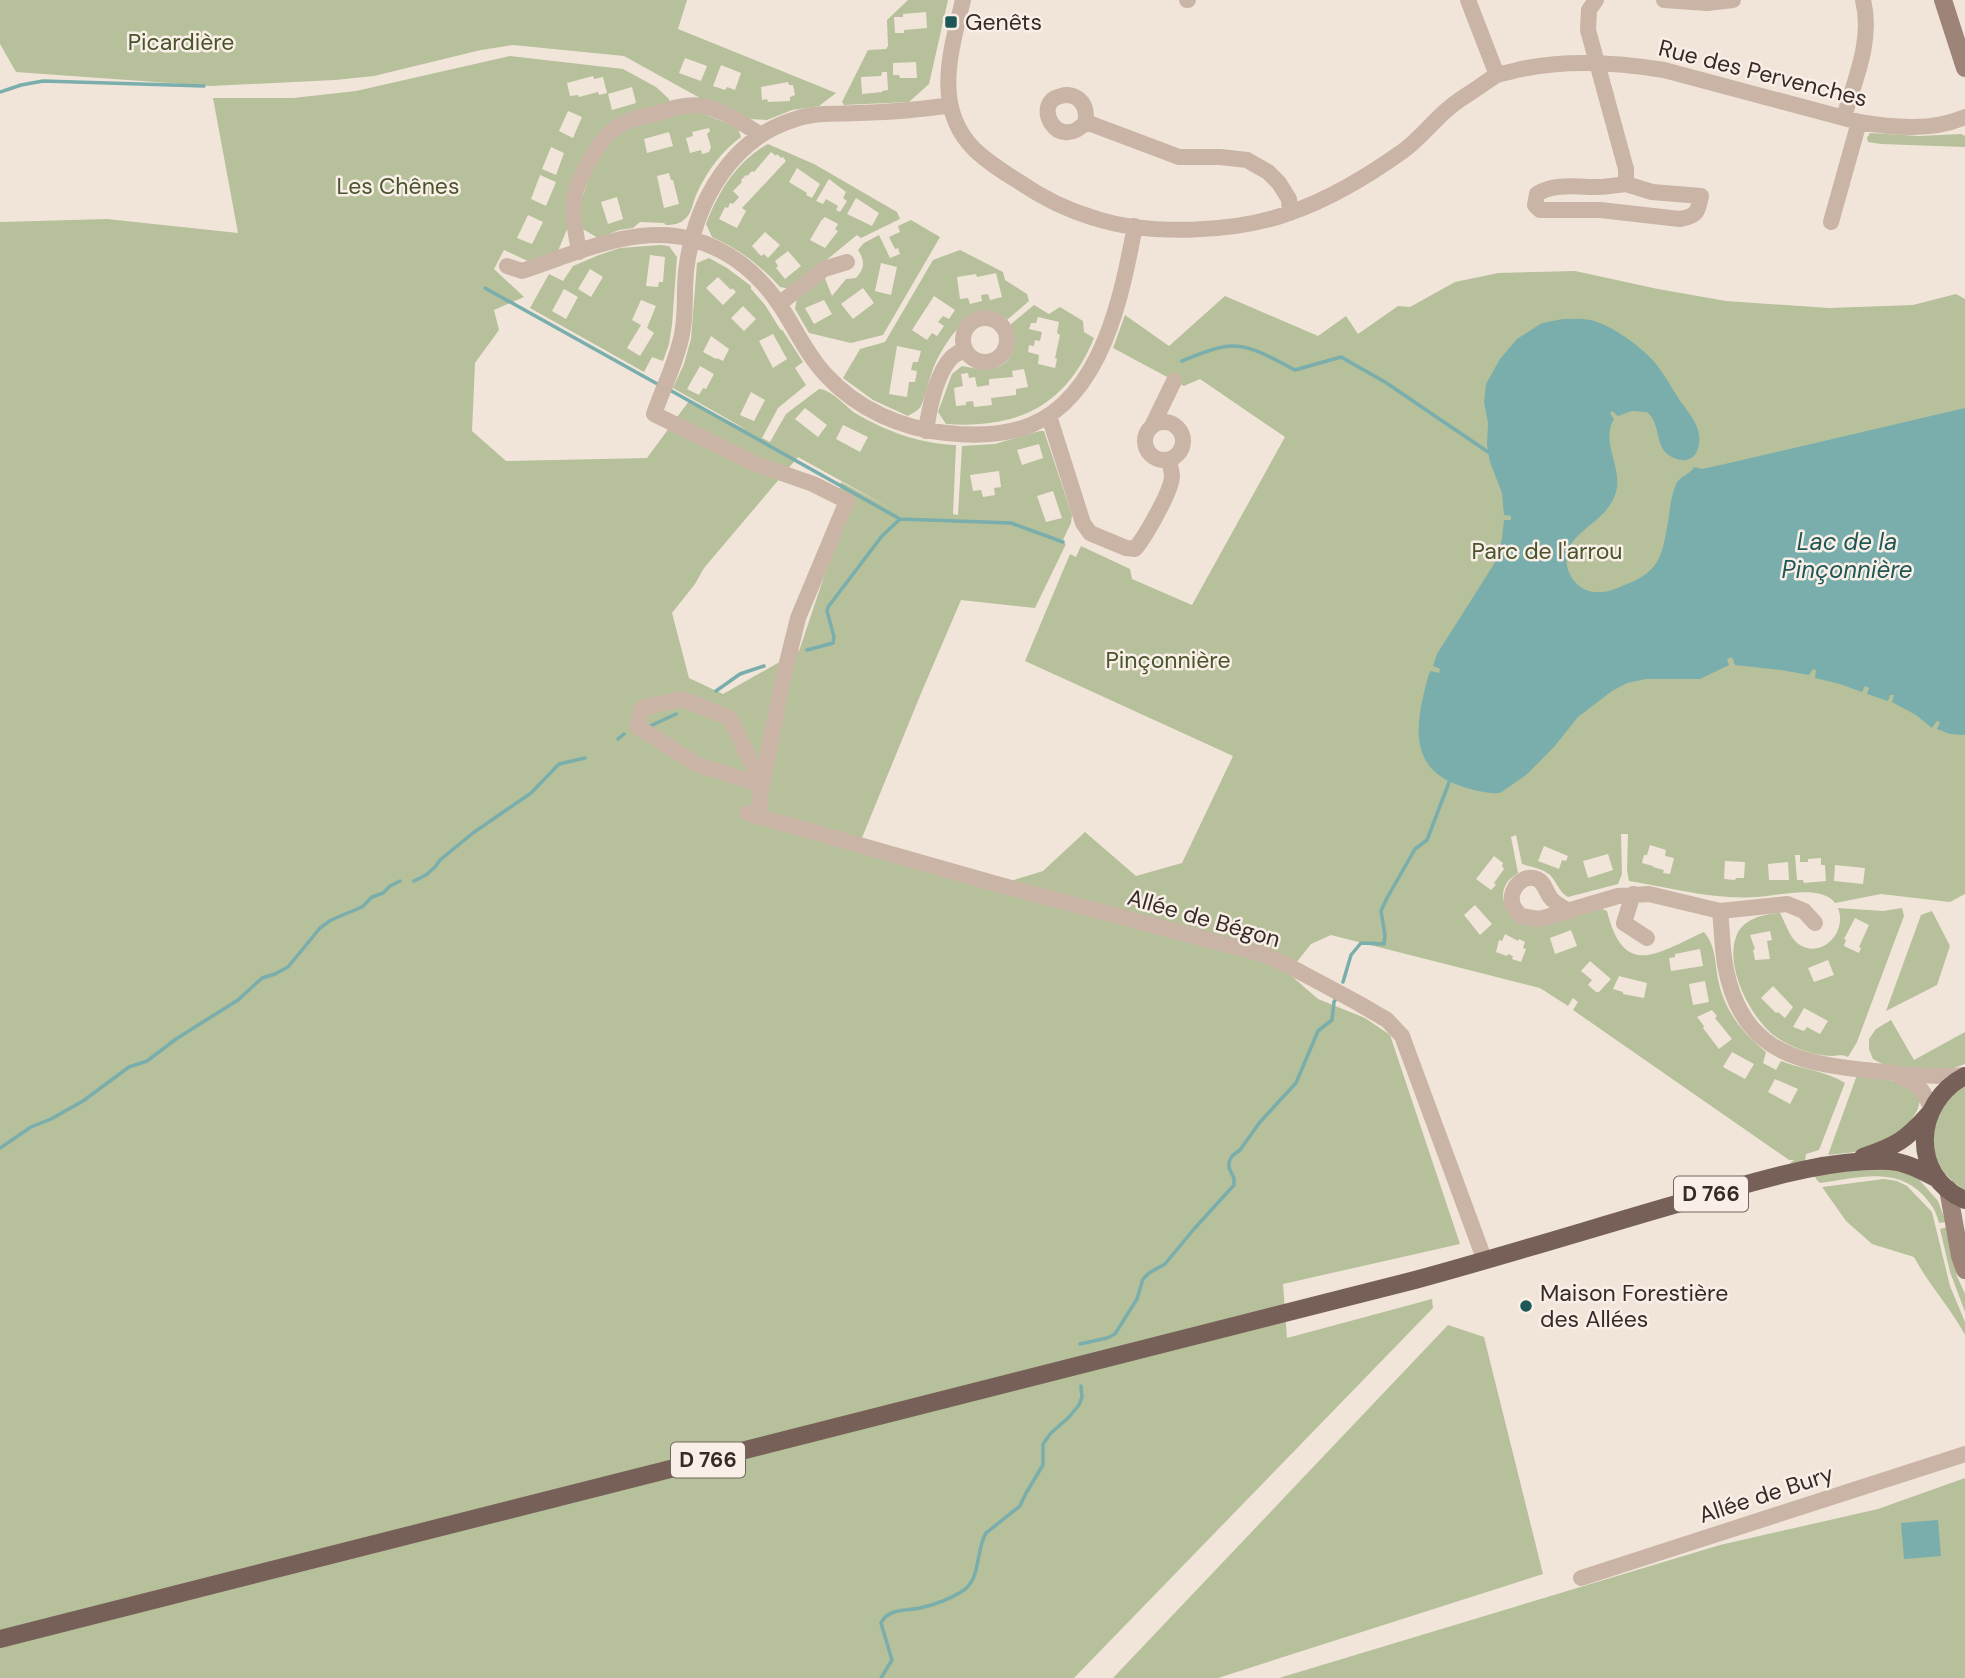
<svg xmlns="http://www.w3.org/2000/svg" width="1965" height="1678" viewBox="0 0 1965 1678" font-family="'DM Sans',sans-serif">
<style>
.green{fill:#b6c09a;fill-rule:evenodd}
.water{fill:#79aeac}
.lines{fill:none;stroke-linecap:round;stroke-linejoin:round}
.stream{stroke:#79aeac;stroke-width:3.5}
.street{stroke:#c9b4a6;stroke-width:16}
.secondary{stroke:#9d8378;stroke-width:18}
.primary{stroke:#776058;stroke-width:18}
.poi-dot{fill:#1d5756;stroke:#f9efe7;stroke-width:2.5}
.labels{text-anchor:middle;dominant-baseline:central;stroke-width:5;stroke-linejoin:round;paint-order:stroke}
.shield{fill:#f9efe7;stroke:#706661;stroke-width:2}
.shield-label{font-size:21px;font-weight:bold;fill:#362b27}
.poi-label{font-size:23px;fill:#362b27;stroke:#f9efe7;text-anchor:start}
.park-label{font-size:23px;fill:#48542b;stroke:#f9efe7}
.street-label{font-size:23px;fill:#362b27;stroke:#f9efe7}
.water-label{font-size:24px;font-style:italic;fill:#1d5756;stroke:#f9efe7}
</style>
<rect width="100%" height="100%" fill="#f1e5da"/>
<!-- green -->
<path class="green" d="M 0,0 L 687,0 L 678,29 L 836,93 L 819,106 L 792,110 L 767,120 L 748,119 L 700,98 L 624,56 L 513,45 L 481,50 L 374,76 L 335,80 L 211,86 L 16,72 L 0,44 ZM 685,58 L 707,66 L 701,81 L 679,73 ZM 721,65 L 741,73 L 735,90 L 727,87 L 725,90 L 713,86 ZM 788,82 L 789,85 L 793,85 L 795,95 L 790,97 L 790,101 L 768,102 L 767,99 L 762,100 L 761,87 Z
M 908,0 L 948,0 L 929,84 L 909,102 L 844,105 L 842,102 L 868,50 L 886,49 L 888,46 L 887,20 ZM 926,12 L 927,28 L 904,30 L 904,33 L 895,33 L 894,17 L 903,17 L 903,14 ZM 916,62 L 917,78 L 900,78 L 899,75 L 893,75 L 893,63 ZM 882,72 L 887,72 L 888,90 L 882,91 L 882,92 L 862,94 L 861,77 L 881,76 Z
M 510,56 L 623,69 L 656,87 L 669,99 L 670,104 L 610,125 L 558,251 L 530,262 L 504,250 L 494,269 L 524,297 L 494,310 L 499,330 L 475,363 L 472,431 L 506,461 L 647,458 L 689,401 L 747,430 L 673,388 L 684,364 L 691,339 L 697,263 L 709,258 L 727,268 L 751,286 L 751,289 L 765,305 L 780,329 L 783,331 L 803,362 L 795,368 L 806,385 L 778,408 L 762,438 L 770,442 L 786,414 L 819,389 C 832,390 844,405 855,413 C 885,431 921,444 956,445 L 953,514 L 958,515 L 962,446 L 995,444 L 1040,431 L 1044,431 L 1072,515 L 1071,523 L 1063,540 L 1050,536 L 1066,544 L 1035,608 L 961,600 L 922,691 L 859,845 L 1001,884 L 1043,871 L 1085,832 L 1136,876 L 1182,863 L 1233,756 L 1025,661 L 1070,554 L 1076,557 L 1081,546 L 1130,569 L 1132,579 L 1192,605 L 1285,437 L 1200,379 L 1184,386 L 1113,348 L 1125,315 L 1169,346 L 1225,296 L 1318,336 L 1346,316 L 1358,334 L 1398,306 L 1410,307 L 1455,282 L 1498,273 L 1575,271 L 1658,289 L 1726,301 L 1829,308 L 1913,305 L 1956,294 L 1965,299 L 1965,894 L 1950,902 L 1881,894 L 1835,903 C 1821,884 1778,896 1757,897 C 1713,900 1673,888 1629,881 L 1627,870 L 1628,834 L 1621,834 L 1622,874 L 1618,884 L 1568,897 C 1559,892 1557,882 1550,875 C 1542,868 1531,867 1522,864 L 1516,835 L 1511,837 L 1518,873 C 1498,885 1500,902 1513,919 L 1600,908 L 1607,911 C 1624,980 1657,953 1704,932 C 1716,946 1715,963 1718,979 C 1724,1010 1742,1033 1766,1052 L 1763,1063 L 1776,1070 L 1781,1061 C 1801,1069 1827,1071 1845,1083 L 1819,1150 L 1806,1154 L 1805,1161 L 1789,1164 L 1794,1160 L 1789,1160 L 1573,1010 L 1578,1002 L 1573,998 L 1568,1006 L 1540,988 L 1331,935 L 1311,944 L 1288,973 L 1318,999 L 1365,1018 L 1390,1035 L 1460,1244 L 1283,1284 L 1287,1338 L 1432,1299 L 1433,1308 L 1074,1678 L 0,1678 L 0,222 L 107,219 L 238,233 L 213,98 L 293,98 L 356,91 ZM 593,76 L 594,79 L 603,77 L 607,93 L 599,95 L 598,92 L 579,97 L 578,95 L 570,96 L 567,83 ZM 632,87 L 636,103 L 612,110 L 608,94 ZM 568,111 L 582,117 L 573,138 L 559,131 ZM 551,147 L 564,153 L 556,175 L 542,169 ZM 540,175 L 556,182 L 546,206 L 531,199 ZM 528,215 L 543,222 L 532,244 L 517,238 ZM 718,277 L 731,290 L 732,288 L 736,292 L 723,305 L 706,288 ZM 743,306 L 756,319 L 744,331 L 731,318 ZM 773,334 L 787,359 L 773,368 L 759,341 ZM 711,336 L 729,349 L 723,361 L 717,358 L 716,359 L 703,352 ZM 700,366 L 714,374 L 706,389 L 703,388 L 699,395 L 687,389 ZM 751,392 L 765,400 L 754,421 L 740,415 ZM 805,408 L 827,425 L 818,437 L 795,419 ZM 843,425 L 868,437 L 860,452 L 836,439 ZM 1039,444 L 1043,458 L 1022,465 L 1017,450 ZM 798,457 L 890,508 L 841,482 L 834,547 L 799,651 L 723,694 L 689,678 L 672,613 L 695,584 L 704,568 ZM 999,471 L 1001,487 L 994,488 L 995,495 L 983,497 L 981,490 L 973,491 L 970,475 ZM 1053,491 L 1062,518 L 1046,522 L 1037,496 ZM 1650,845 L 1666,850 L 1665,856 L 1674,858 L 1670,874 L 1663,873 L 1664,870 L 1653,867 L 1653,866 L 1642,863 L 1644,855 L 1647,855 ZM 1544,846 L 1568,856 L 1566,861 L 1562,860 L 1559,869 L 1538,861 ZM 1608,854 L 1613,870 L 1588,878 L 1583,861 ZM 1795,855 L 1800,855 L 1800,862 L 1808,862 L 1808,859 L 1821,858 L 1821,865 L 1825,865 L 1826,881 L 1804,883 L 1803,880 L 1797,880 ZM 1494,856 L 1503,863 L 1502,866 L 1504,869 L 1494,883 L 1496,885 L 1491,890 L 1476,879 ZM 1725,861 L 1745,862 L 1744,878 L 1736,878 L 1735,880 L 1724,879 ZM 1788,862 L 1789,880 L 1769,880 L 1768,864 ZM 1835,865 L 1865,868 L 1863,884 L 1834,881 ZM 1475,905 L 1492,924 L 1480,935 L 1464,915 ZM 1571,930 L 1577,946 L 1555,954 L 1550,938 ZM 1505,934 L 1518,941 L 1519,939 L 1525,942 L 1523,948 L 1526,949 L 1521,962 L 1512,959 L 1513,956 L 1508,954 L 1507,956 L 1496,952 L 1499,940 L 1502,941 ZM 1700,949 L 1703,966 L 1671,971 L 1669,958 L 1675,957 L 1675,954 ZM 1590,961 L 1611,979 L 1599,992 L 1596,992 L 1588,985 L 1592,980 L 1581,971 ZM 1619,976 L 1647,983 L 1644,998 L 1623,994 L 1623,992 L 1613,989 ZM 1705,981 L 1709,1002 L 1693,1005 L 1689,984 ZM 1712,1010 L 1717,1016 L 1715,1018 L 1732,1039 L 1719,1049 L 1703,1028 L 1704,1026 L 1697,1017 ZM 1732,1052 L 1754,1064 L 1745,1079 L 1723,1067 ZM 1775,1079 L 1798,1089 L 1790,1104 L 1768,1092 Z
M 684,113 L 702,113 L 738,128 L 741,137 C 722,151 707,171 697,193 C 693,201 692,213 686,218 C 680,224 674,225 666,225 L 664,223 L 640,222 L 633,228 L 619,230 L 598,238 L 581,228 L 580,204 L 590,175 L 606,146 L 625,129 ZM 709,128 L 710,131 L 707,134 L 711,147 L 709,152 L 702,154 L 701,150 L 690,153 L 686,138 L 693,136 L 692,132 ZM 669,132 L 673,146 L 647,153 L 644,139 ZM 669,173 L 671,180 L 673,180 L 679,204 L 664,208 L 657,176 ZM 617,197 L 623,219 L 608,224 L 601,202 Z
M 1870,133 L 1919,136 L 1961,134 L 1965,136 L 1965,147 L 1881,144 L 1868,142 L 1867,138 Z
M 768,144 L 814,164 L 897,212 L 900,219 L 861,238 L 857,235 L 791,289 L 780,287 C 760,265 739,249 712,237 L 706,224 C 719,191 736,162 768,144 ZM 771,152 L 776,156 L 777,154 L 781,158 L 783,157 L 786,161 L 742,208 L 746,211 L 737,228 L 719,219 L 725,207 L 728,208 L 730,203 L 733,204 L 739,197 L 733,191 L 742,182 L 741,180 L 746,175 L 747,176 L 752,171 L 754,172 ZM 797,168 L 820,184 L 812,198 L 806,195 L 807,193 L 789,182 ZM 829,179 L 846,192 L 843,198 L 847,201 L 840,212 L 836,210 L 838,206 L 826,199 L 823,204 L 816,201 ZM 856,198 L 879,213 L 872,226 L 847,214 ZM 825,217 L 838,224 L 835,229 L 838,231 L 825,248 L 810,240 L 821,221 ZM 765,232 L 780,245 L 768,258 L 764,254 L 761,256 L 752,246 ZM 788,251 L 801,266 L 785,279 L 776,268 L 778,266 L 775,261 Z
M 911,220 L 940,237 L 883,335 L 851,343 L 809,333 L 795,309 L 797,298 L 824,276 L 832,296 L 846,279 L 856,278 C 865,268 865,261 858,250 L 864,243 L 879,235 L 890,258 L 900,254 L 898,248 L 895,249 L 889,237 L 900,232 L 898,226 ZM 881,263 L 897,267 L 891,295 L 875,291 ZM 863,288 L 874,303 L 853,319 L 841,304 ZM 824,300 L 832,314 L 814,324 L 805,308 Z
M 660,245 L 669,246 L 677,257 L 672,325 L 669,344 L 663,361 L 652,357 L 644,372 L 530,308 L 549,274 L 563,281 L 573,266 L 599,255 L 620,248 ZM 650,255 L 665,257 L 663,282 L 659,282 L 658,287 L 646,286 ZM 590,269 L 603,277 L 591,297 L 578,289 ZM 564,289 L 578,297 L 566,319 L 552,311 ZM 641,300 L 656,306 L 647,328 L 654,333 L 640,356 L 627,348 L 641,325 L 632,320 Z
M 960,250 L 1003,272 L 1005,280 L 1027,294 L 1029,301 L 1007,320 C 977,292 946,340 935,364 C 929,377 927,393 921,406 C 919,410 913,413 908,416 L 873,400 L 843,378 L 860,349 L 885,342 L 933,260 ZM 996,273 L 1002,297 L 990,300 L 988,294 L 981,295 L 982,301 L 970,304 L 968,298 L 960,299 L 957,277 L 976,274 L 977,277 ZM 934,296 L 955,310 L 949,319 L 943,316 L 938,322 L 944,326 L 937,336 L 932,333 L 927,340 L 912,330 ZM 897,346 L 921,351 L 918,362 L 913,362 L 911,370 L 917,371 L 915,382 L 909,382 L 907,397 L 889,394 Z
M 1034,305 L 1049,314 L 1060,307 L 1083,321 L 1084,332 L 1094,338 C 1066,406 1018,429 946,424 L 938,412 L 952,374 L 962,366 C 971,367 981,371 990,369 C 1013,367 1019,342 1010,325 ZM 1038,317 L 1059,322 L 1057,333 L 1060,335 L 1055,358 L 1057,359 L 1055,368 L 1038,364 L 1039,355 L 1028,352 L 1029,345 L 1034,346 L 1035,340 L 1040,341 L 1042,332 L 1029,329 L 1031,323 L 1036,323 ZM 1024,369 L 1028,387 L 1016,389 L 1016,395 L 991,398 L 992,405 L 974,407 L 973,401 L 966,402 L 966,405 L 956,406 L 954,388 L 963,386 L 961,374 L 968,373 L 969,378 L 975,377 L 977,387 L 989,385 L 989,379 L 1013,377 L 1012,371 Z
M 1838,908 L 1883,911 L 1902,908 L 1904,916 L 1857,1042 L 1848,1057 C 1841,1054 1839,1056 1832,1056 C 1813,1056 1787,1046 1772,1034 C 1750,1015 1725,967 1736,937 C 1742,919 1763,914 1780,913 C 1785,922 1789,936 1797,943 C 1820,961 1848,933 1838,908 ZM 1855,918 L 1869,925 L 1859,947 L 1861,948 L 1859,953 L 1844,946 L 1846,940 L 1844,939 ZM 1770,931 L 1772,940 L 1767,941 L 1770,959 L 1755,960 L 1753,950 L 1755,949 L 1750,935 ZM 1828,960 L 1834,975 L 1814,982 L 1808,968 ZM 1773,986 L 1793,1007 L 1785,1018 L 1778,1012 L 1776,1013 L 1761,998 ZM 1804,1008 L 1828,1021 L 1820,1034 L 1807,1027 L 1804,1031 L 1793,1027 Z
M 1932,911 L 1950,946 L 1937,985 L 1886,1011 L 1921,915 Z
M 1891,1020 L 1914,1060 L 1965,1032 L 1965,1064 L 1948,1070 L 1884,1065 L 1873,1059 L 1869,1049 L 1869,1039 L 1876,1029 Z
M 1857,1075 L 1907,1083 L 1922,1095 L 1917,1111 L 1902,1133 L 1864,1151 L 1828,1155 Z
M 1965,1086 L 1965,1190 C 1943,1177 1930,1157 1934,1130 C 1936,1118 1942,1105 1951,1096 C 1955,1092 1961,1090 1965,1086 Z
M 1879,1165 L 1915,1175 L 1938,1201 L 1946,1222 L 1939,1223 C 1936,1211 1932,1205 1923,1195 C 1896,1166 1856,1178 1820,1183 L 1816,1179 L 1815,1176 Z
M 1884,1179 L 1897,1181 L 1907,1186 L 1932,1212 L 1950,1286 L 1965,1322 L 1965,1335 C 1950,1307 1929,1285 1914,1257 L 1872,1244 L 1846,1221 L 1822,1187 Z
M 1947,1227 L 1957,1276 L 1965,1294 L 1965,1312 L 1950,1272 L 1940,1229 Z
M 1448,1325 L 1484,1337 L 1543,1574 L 1218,1678 L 1113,1678 Z
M 1965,1478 L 1965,1678 L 1279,1678 L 1720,1545 L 1878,1509 Z"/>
<!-- water -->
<path class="water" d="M 1563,319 C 1572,319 1581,318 1590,320 C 1611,324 1643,348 1656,364 C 1664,374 1670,385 1677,396 C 1683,406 1693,416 1697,427 C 1704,446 1695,469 1672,457 C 1654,449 1662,425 1647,412 L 1632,411 L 1618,416 L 1612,411 L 1610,413 L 1614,419 C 1600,441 1623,468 1616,492 C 1608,521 1572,530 1567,554 C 1565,565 1569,576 1577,584 C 1586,593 1600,594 1612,590 C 1660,573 1661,563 1669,516 C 1670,505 1672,494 1676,484 C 1681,475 1690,475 1694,467 L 1702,469 L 1725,464 L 1965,408 L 1965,735 L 1950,734 L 1937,729 L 1940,722 L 1937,721 L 1932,728 L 1916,715 L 1892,702 L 1894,695 L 1890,695 L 1888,701 L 1867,694 L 1869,688 L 1865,686 L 1862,692 L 1840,684 L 1815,678 L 1816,670 L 1813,669 L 1809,675 L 1781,670 L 1735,665 L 1732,657 L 1727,659 L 1729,665 L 1700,679 L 1646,679 L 1627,683 L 1612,691 L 1578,717 L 1554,747 L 1526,775 L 1500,793 C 1485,794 1467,789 1453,783 C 1405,763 1418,714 1429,674 L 1431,671 L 1439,673 L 1440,669 L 1433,666 L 1437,654 L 1494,564 L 1502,539 L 1504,520 L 1511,520 L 1511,516 L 1504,515 L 1502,493 L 1490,462 L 1487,445 L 1488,423 L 1484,402 L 1486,384 L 1500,359 L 1517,339 L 1542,323 Z
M 1938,1520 L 1941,1556 L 1904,1559 L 1901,1523 Z"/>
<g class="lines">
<!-- stream -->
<path class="stream" d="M 0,92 L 21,85 L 43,81 L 204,86
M 485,288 L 661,386
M 1182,361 C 1195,356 1210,349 1223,347 C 1249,342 1273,359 1295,370 L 1341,357 L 1385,382 L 1491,454
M 668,389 L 900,519 L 1011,523 L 1063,542
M 807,650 L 833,643 L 834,637 L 827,611 L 828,607 L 882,536 L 900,519
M 716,691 L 740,674 L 764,666
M 648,727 L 676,714
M 618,739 L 624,734
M 414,881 L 426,875 L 435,867 L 440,860 L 473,833 L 531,793 L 559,764 L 585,758
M 1343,982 L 1351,955 L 1361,943 L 1384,944 L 1385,935 L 1381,911 L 1387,898 L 1415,849 L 1427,840 L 1450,780
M 0,1148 L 31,1127 L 51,1119 L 83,1101 L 129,1067 L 147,1061 L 176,1039 L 238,1000 L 262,978 L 275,974 L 288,967 L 320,928 L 331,920 L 362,907 L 372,897 L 383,893 L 390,886 L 400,881
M 1080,1344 L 1107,1338 L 1115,1334 L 1137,1299 L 1143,1279 L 1149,1273 L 1165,1264 L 1194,1229 L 1234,1185 L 1234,1178 L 1229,1168 L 1229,1162 L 1232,1156 L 1240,1150 L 1260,1122 L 1296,1083 L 1318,1031 L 1332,1020 L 1334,1002 L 1337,997
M 881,1678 L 892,1660 L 881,1623 C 888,1608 907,1611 920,1608 C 933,1605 950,1599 961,1592 C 982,1580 975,1551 986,1533 L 1020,1506 L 1026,1493 L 1043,1465 L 1043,1444 L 1051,1433 L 1069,1417 L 1079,1405 L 1082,1397 L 1081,1386"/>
<!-- street -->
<path class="street" d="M 963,0 C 951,50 932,108 975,150 C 988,162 1003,172 1018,181 C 1041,197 1067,210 1094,218 C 1149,236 1237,233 1292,212 C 1332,198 1368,176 1403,151 C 1420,139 1433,121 1449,108 C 1458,100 1469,94 1479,87 C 1485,83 1491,78 1497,75 C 1503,73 1511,72 1517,70 C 1565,59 1616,62 1664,70 L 1859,122 C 1894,128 1932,131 1965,117
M 1187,0 L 1188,0
M 1468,0 L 1497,75
M 1596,0 L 1589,10 L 1588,30 L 1626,169 L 1626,184
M 1664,0 L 1707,3 L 1733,0
M 1844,117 C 1855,79 1873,40 1863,0
M 1086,122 C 1057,154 1031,102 1061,96 C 1067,94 1072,95 1077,98 C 1086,104 1086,112 1086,122 L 1179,157 L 1220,157 L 1247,160 L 1268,172 L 1279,183 L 1289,199 L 1290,213
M 1626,184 L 1652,192 L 1701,196 C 1698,212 1697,216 1680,219 L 1600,210 L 1540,210 L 1535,205 L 1537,194 C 1554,183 1578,187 1598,187 C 1607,187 1617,185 1626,184 Z
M 1831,222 L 1859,122
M 579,252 C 577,237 572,219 573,204 C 576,180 601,132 624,123 C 633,118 645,116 655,114 C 670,109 687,103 703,106 C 723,110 744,124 761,135
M 507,266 L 522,271 C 574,254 635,224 691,239 C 728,249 758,273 779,304 C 795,327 806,354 826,375 C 857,409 902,429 947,433 C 974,436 1006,435 1031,425 C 1103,395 1122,294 1135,226
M 779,304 L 824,269 L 847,262
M963 340a22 22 0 1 1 44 0a22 22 0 1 1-44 0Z
M 1049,416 L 1083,523 L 1090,533 L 1126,548 L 1135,549 C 1145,537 1171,492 1172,477 C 1172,472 1170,466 1169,460
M1145 441a19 19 0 1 1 38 0a19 19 0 1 1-38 0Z
M 1153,424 L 1174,381
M 926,431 C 929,410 936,375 951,358 C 954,355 960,352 964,349
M 762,785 L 783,679 L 798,618 L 847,501 L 813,484 L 756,464 L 654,414 C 663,388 677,361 682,334 C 687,311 683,287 687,264 C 696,202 731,138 796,119 C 816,112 839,114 859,113 C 890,112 920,110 950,105
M 747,813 L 1000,885 L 1262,954 L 1289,966 L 1358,1003 L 1387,1020 L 1402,1036 L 1485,1261
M 758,817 L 762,785 L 696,764 L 637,726 L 642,708 L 682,699 L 730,718 L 762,785
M 1633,894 L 1624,923 L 1647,938
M 1568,911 C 1562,907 1553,902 1550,897 C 1545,890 1545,883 1537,879 C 1523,873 1510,889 1512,901 C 1512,907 1517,911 1520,916 L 1540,919 L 1618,896 L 1649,894 L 1720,911 L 1787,904 L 1804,911 L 1815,923
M 1720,911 C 1722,929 1722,947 1725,964 C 1739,1047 1790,1062 1864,1070 C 1897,1073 1931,1078 1965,1075
M 1900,1077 C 1918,1083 1925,1091 1931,1109
M 1581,1578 L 1965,1454"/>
<!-- secondary -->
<path class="secondary" d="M 1943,0 L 1965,68
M 1948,1189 L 1960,1256 L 1965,1270"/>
<!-- primary -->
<path class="primary" d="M 1965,1076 C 1914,1102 1909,1176 1965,1200
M 1863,1157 C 1896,1146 1906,1140 1929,1114
M 0,1639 L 1415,1280 C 1511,1254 1606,1224 1701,1197 C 1762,1180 1825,1159 1889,1161 C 1907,1162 1922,1171 1938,1179"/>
</g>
<!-- markers -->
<g class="poi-dot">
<rect x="944" y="15" width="14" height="14" rx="3.5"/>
<circle cx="1526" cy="1306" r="7"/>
</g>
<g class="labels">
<!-- shield labels -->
<g class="shield">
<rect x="1674" y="1176.5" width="74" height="35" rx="5"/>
<rect x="671" y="1442.5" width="74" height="35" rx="5"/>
</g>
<g class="shield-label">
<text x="1711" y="1194">D 766</text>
<text x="708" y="1460">D 766</text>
</g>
<!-- poi labels -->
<g class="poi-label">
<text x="965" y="22">Genêts</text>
<text x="1540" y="1293">Maison Forestière<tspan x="1540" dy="26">des Allées</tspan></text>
</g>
<!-- park labels -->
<g class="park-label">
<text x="181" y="42">Picardière</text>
<text x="398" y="186">Les Chênes</text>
<text x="1547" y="551">Parc de l'arrou</text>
<text x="1168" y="660">Pinçonnière</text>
</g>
<!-- street labels -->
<g class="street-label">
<text transform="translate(1763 73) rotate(14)">Rue des Pervenches</text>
<text transform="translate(1204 918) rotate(16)">Allée de Bégon</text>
<text transform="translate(1766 1494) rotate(-18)">Allée de Bury</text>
</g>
<!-- water labels -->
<g class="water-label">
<text x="1847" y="541">Lac de la<tspan x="1847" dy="28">Pinçonnière</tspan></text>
</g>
</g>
</svg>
